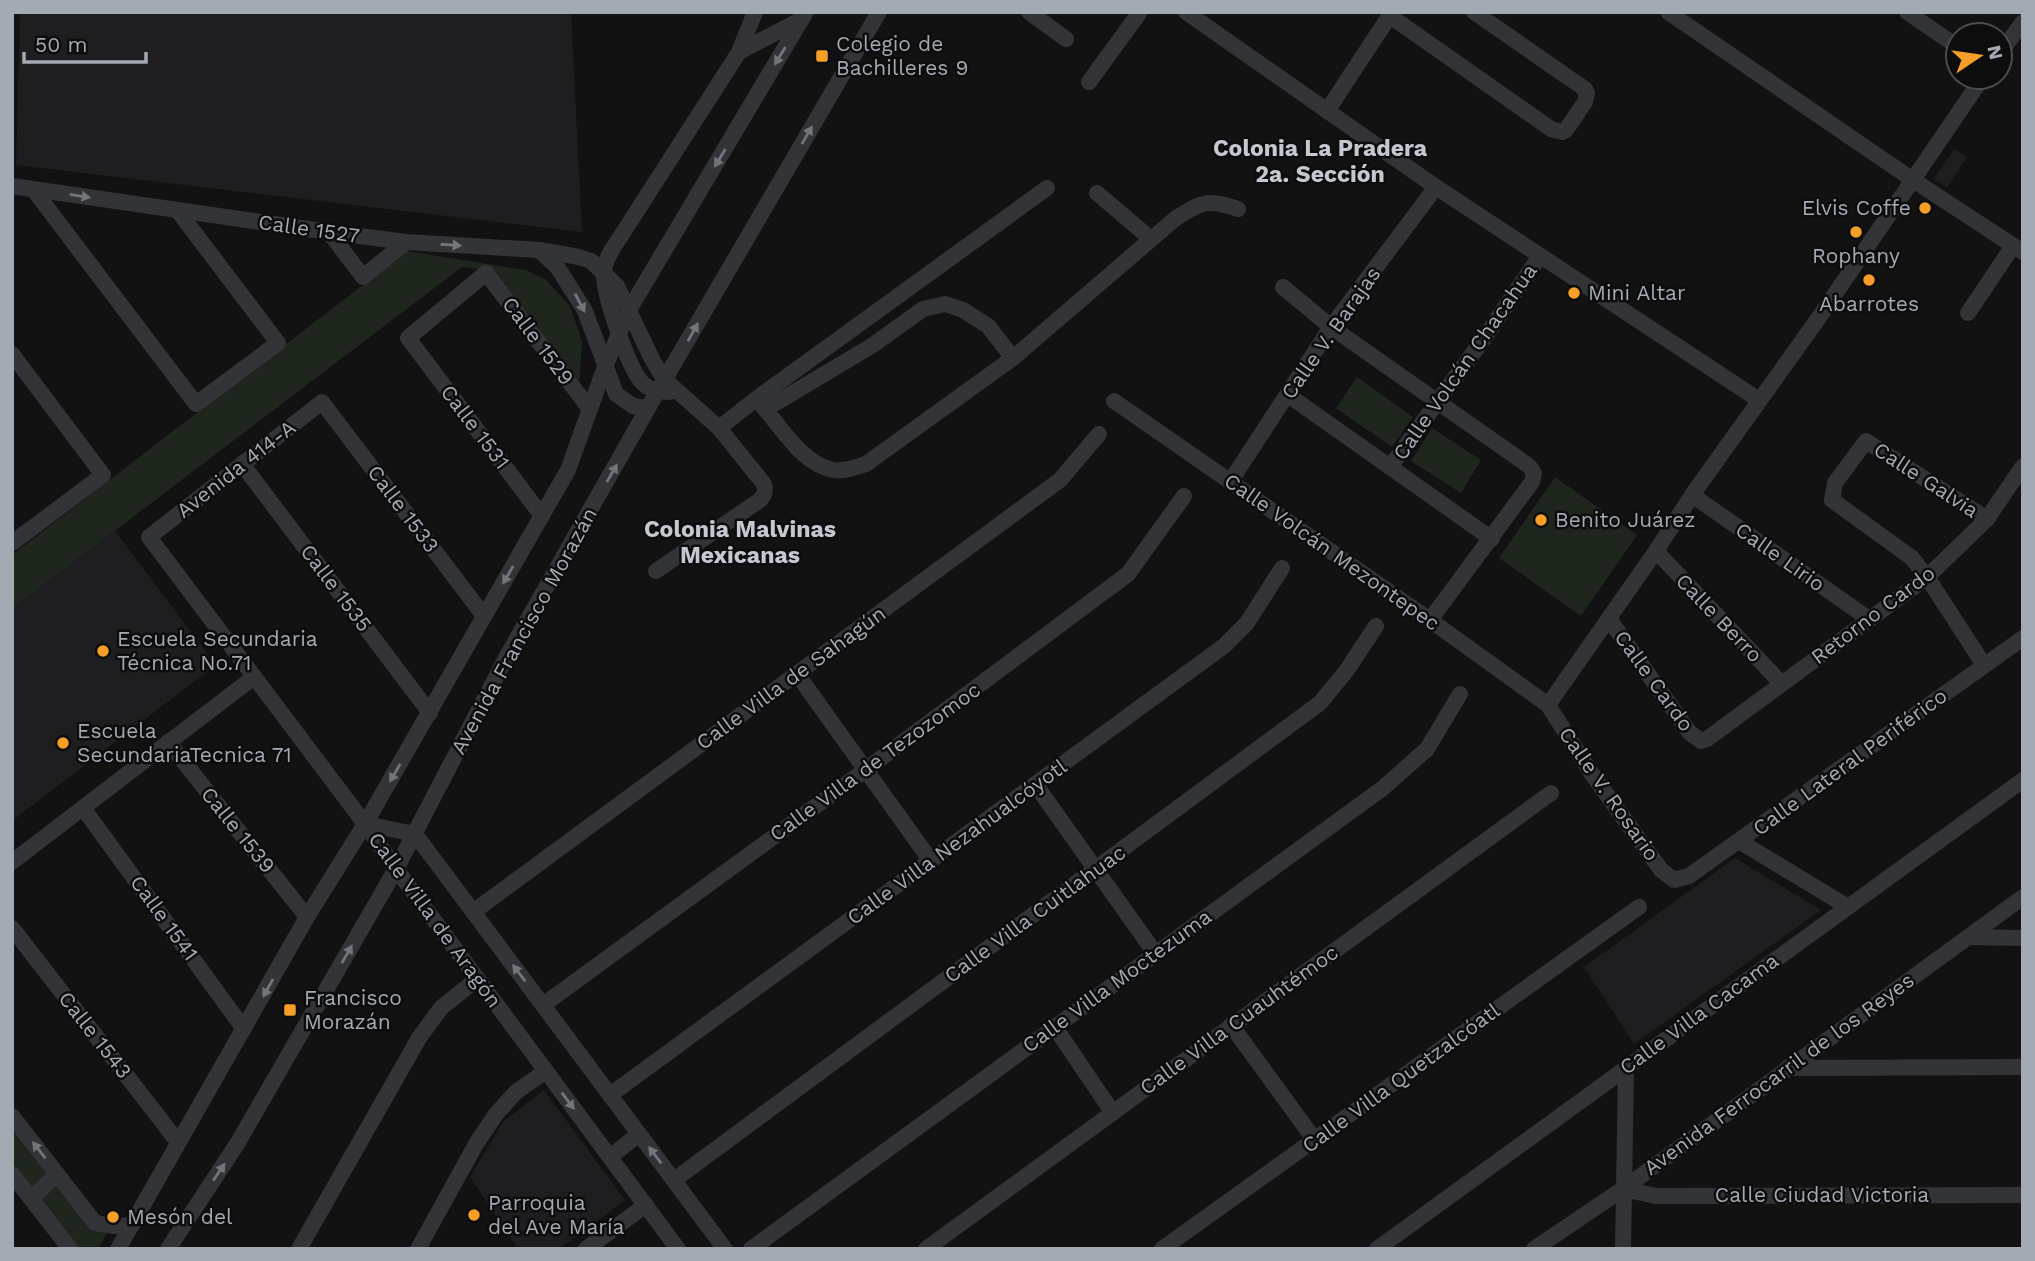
<svg xmlns="http://www.w3.org/2000/svg" width="2035" height="1261" font-family="'Work Sans',sans-serif">
<rect width="100%" height="100%" fill="#121213"/>
<g fill="#1e1e20">
<path d="M 20,12 L 571,12 L 582,232 L 16,165 Z"/>
<path d="M 1954,149 L 1967,157 L 1947,188 L 1934,179 Z"/>
<path d="M 115,531 L 216,665 L 12,821 L 12,609 Z"/>
<path d="M 1735,858 L 1821,910 L 1634,1044 L 1584,967 Z"/>
<path d="M 544,1090 L 625,1200 L 559,1249 L 518,1249 L 470,1177 L 503,1122 Z"/>
</g>
<g fill="#1e261e">
<path d="M 407,251 L 526,270 L 546,280 L 570,306 L 582,342 L 579,387 L 489,270 L 462,267 L 12,609 L 12,555 Z"/>
<path d="M 1357,377 L 1413,417 L 1392,447 L 1336,408 Z"/>
<path d="M 1432,428 L 1481,460 L 1461,493 L 1411,461 Z"/>
<path d="M 1555,477 L 1637,535 L 1581,616 L 1499,558 Z"/>
<path d="M 12,1125 L 107,1233 L 98,1249 L 77,1249 L 12,1164 Z"/>
</g>
<g fill="none" stroke-linecap="round" stroke-linejoin="round">
<g stroke="#333438" stroke-width="16">
<path d="M 1029,12 L 1066,39"/>
<path d="M 1186,12 L 1436,187 L 1759,400"/>
<path d="M 1668,12 L 1913,180 L 2023,252"/>
<path d="M 1907,12 L 1958,47"/>
<path d="M 1390,16 L 1551,129 L 1562,132 L 1566,130 L 1585,102 L 1587,93 L 1585,89 L 1474,12"/>
<path d="M 739,52 L 802,19"/>
<path d="M 2000,53 L 2023,22"/>
<path d="M 1089,82 L 1140,12"/>
<path d="M 1327,111 L 1392,12"/>
<path d="M 12,186 L 329,232 L 406,242 L 539,250 L 579,257 L 591,261 L 617,286 L 653,361 L 665,380 L 719,428 L 764,484 C 766,491 765,495 760,500 L 656,571"/>
<path d="M 33,189 L 196,404 L 278,343 L 178,211"/>
<path d="M 1097,193 L 1151,239"/>
<path d="M 329,232 L 363,277 L 406,242"/>
<path d="M 539,250 L 558,268 L 585,311 L 616,394 L 633,406 L 648,408"/>
<path d="M 1283,287 L 1331,327 L 1529,466 L 1534,473 L 1532,482 L 1430,620"/>
<path d="M 1968,313 L 2013,246"/>
<path d="M 12,354 L 103,475 L 12,543"/>
<path d="M 669,392 C 658,391 647,390 640,380 C 627,363 603,294 604,273 C 604,261 612,249 619,239 L 739,52 L 755,12"/>
<path d="M 1288,395 L 1492,539"/>
<path d="M 756,399 C 779,422 798,462 833,470 C 844,472 856,467 866,464 L 1013,358 L 1176,218 C 1203,201 1208,199 1238,209"/>
<path d="M 1114,401 L 1430,620 L 1548,705 L 1592,774 L 1661,870 L 1674,880 L 1689,876 L 2023,638"/>
<path d="M 766,409 L 873,345 L 923,309 L 945,304 L 963,310 L 988,326 L 1013,358"/>
<path d="M 719,428 L 756,399 L 1047,188"/>
<path d="M 242,464 L 430,713"/>
<path d="M 1390,467 L 1487,334 L 1540,256"/>
<path d="M 1230,482 L 1331,327 L 1436,187"/>
<path d="M 1692,495 L 1869,619"/>
<path d="M 542,516 L 408,338 L 486,273 L 589,408"/>
<path d="M 1656,551 L 1782,684"/>
<path d="M 484,616 L 322,402 L 149,537 L 365,824 L 396,869 L 678,1249"/>
<path d="M 1609,619 L 1690,733 L 1701,741 L 1707,739 L 1927,577 L 1987,519 L 2023,466"/>
<path d="M 1984,665 L 1927,577 L 1912,558 L 1832,500 L 1835,483 L 1866,441 L 1987,519"/>
<path d="M 797,674 L 931,861"/>
<path d="M 1548,705 L 1656,551 L 1692,495 L 1820,316 L 1983,77"/>
<path d="M 168,742 L 307,917"/>
<path d="M 1035,784 L 1155,953"/>
<path d="M 83,808 L 244,1029"/>
<path d="M 365,824 L 415,834 L 725,1249"/>
<path d="M 1739,841 L 1848,907"/>
<path d="M 12,862 L 254,677"/>
<path d="M 473,912 L 1060,480 L 1099,434"/>
<path d="M 12,928 L 178,1142"/>
<path d="M 1969,937 L 2023,938"/>
<path d="M 543,1005 L 864,771 L 1128,574 L 1184,496"/>
<path d="M 1231,1025 L 1314,1139"/>
<path d="M 1054,1026 L 1113,1113"/>
<path d="M 1787,1068 L 2023,1067"/>
<path d="M 610,1095 L 1224,646 L 1247,623 L 1282,568"/>
<path d="M 12,1116 L 95,1223 L 115,1226 L 132,1225"/>
<path d="M 610,1157 L 639,1134"/>
<path d="M 12,1174 L 70,1249"/>
<path d="M 674,1180 L 1320,703 L 1347,670 L 1376,626"/>
<path d="M 1623,1189 L 1656,1196 L 2023,1195"/>
<path d="M 31,1199 L 57,1174"/>
<path d="M 118,1249 L 307,917 L 365,824 L 568,470 L 605,367 L 629,310 L 806,12"/>
<path d="M 168,1249 L 237,1144 L 396,869 L 507,656 L 648,408 L 879,12"/>
<path d="M 299,1249 L 419,1038 L 441,1008 L 477,979"/>
<path d="M 418,1249 L 476,1144 L 496,1114 L 516,1092 L 546,1071"/>
<path d="M 586,1249 L 646,1205"/>
<path d="M 751,1249 L 1383,788 L 1427,749 L 1460,694"/>
<path d="M 926,1249 L 1551,793"/>
<path d="M 1162,1249 L 1639,907"/>
<path d="M 1377,1249 L 2023,780"/>
<path d="M 1534,1249 L 1623,1189 L 2023,897"/>
<path d="M 1623,1249 L 1626,1068"/>
</g>
</g>
<defs><path id="oneway-solid" d="M-6-.8H1V-3.2L6.5 0L1 3.2V.8H-6Z" transform="scale(1.75)"/></defs>
<g fill="#71757c">
<use href="#oneway-solid" transform="translate(780 56) rotate(121)"/>
<use href="#oneway-solid" transform="translate(807 135) rotate(-60)"/>
<use href="#oneway-solid" transform="translate(720 158) rotate(121)"/>
<use href="#oneway-solid" transform="translate(80 196) rotate(9)"/>
<use href="#oneway-solid" transform="translate(451 245) rotate(4)"/>
<use href="#oneway-solid" transform="translate(580 303) rotate(62)"/>
<use href="#oneway-solid" transform="translate(693 332) rotate(-61)"/>
<use href="#oneway-solid" transform="translate(612 473) rotate(-60)"/>
<use href="#oneway-solid" transform="translate(508 575) rotate(120)"/>
<use href="#oneway-solid" transform="translate(395 773) rotate(120)"/>
<use href="#oneway-solid" transform="translate(347 954) rotate(-60)"/>
<use href="#oneway-solid" transform="translate(519 973) rotate(-127)"/>
<use href="#oneway-solid" transform="translate(268 988) rotate(119)"/>
<use href="#oneway-solid" transform="translate(568 1101) rotate(53)"/>
<use href="#oneway-solid" transform="translate(39 1150) rotate(-128)"/>
<use href="#oneway-solid" transform="translate(655 1155) rotate(-127)"/>
<use href="#oneway-solid" transform="translate(219 1172) rotate(-56)"/>
</g>
<g fill="#f69e27" stroke="#0d0d0e" stroke-width="2.5">
<rect x="815" y="49" width="14" height="14" rx="3.5"/>
<circle cx="1925" cy="208" r="7"/>
<circle cx="1856" cy="232" r="7"/>
<circle cx="1869" cy="280" r="7"/>
<circle cx="1574" cy="293" r="7"/>
<circle cx="1541" cy="520" r="7"/>
<circle cx="103" cy="651" r="7"/>
<circle cx="63" cy="743" r="7"/>
<rect x="283" y="1003" width="14" height="14" rx="3.5"/>
<circle cx="474" cy="1215" r="7"/>
<circle cx="113" cy="1217" r="7"/>
</g>
<g text-anchor="middle" stroke-width="5" stroke-linejoin="round" paint-order="stroke">
<g font-size="21" fill="#a3aab4" stroke="#0d0d0e" text-anchor="start">
<text x="836" y="51">Colegio de<tspan x="836" dy="24">Bachilleres 9</tspan></text>
<text x="1911" y="215" text-anchor="end">Elvis Coffe</text>
<text x="1856" y="263" text-anchor="middle">Rophany</text>
<text x="1588" y="300">Mini Altar</text>
<text x="1869" y="311" text-anchor="middle">Abarrotes</text>
<text x="1555" y="527">Benito Juárez</text>
<text x="117" y="646">Escuela Secundaria<tspan x="117" dy="24">Técnica No.71</tspan></text>
<text x="77" y="738">Escuela<tspan x="77" dy="24">SecundariaTecnica 71</tspan></text>
<text x="304" y="1005">Francisco<tspan x="304" dy="24">Morazán</tspan></text>
<text x="488" y="1210">Parroquia<tspan x="488" dy="24">del Ave María</tspan></text>
<text x="127" y="1224">Mesón del</text>
</g>
<g font-size="21" fill="#a3aab4" stroke="#0d0d0e">
<text transform="translate(309 229) rotate(8)" y="7">Calle 1527</text>
<text transform="translate(1331 333) rotate(-55)" y="7">Calle V. Barajas</text>
<text transform="translate(538 341) rotate(53)" y="7">Calle 1529</text>
<text transform="translate(1465 362) rotate(-55)" y="7">Calle Volcán Chacahua</text>
<text transform="translate(475 427) rotate(53)" y="7">Calle 1531</text>
<text transform="translate(236 469) rotate(-38)" y="7">Avenida 414-A</text>
<text transform="translate(1926 480) rotate(33)" y="7">Calle Galvia</text>
<text transform="translate(403 509) rotate(53)" y="7">Calle 1533</text>
<text transform="translate(1332 552) rotate(35)" y="7">Calle Volcán Mezontepec</text>
<text transform="translate(1780 557) rotate(35)" y="7">Calle Lirio</text>
<text transform="translate(336 588) rotate(53)" y="7">Calle 1535</text>
<text transform="translate(1873 615) rotate(-37)" y="7">Retorno Cardo</text>
<text transform="translate(1719 618) rotate(46)" y="7">Calle Berro</text>
<text transform="translate(524 631) rotate(-61)" y="7">Avenida Francisco Morazán</text>
<text transform="translate(791 678) rotate(-36)" y="7">Calle Villa de Sahagún</text>
<text transform="translate(1654 681) rotate(54)" y="7">Calle Cardo</text>
<text transform="translate(875 762) rotate(-36)" y="7">Calle Villa de Tezozomoc</text>
<text transform="translate(1850 762) rotate(-36)" y="7">Calle Lateral Periférico</text>
<text transform="translate(1609 794) rotate(55)" y="7">Calle V. Rosario</text>
<text transform="translate(238 830) rotate(51)" y="7">Calle 1539</text>
<text transform="translate(957 842) rotate(-36)" y="7">Calle Villa Nezahualcóyotl</text>
<text transform="translate(1035 914) rotate(-36)" y="7">Calle Villa Cuitlahuac</text>
<text transform="translate(164 918) rotate(54)" y="7">Calle 1541</text>
<text transform="translate(435 920) rotate(54)" y="7">Calle Villa de Aragón</text>
<text transform="translate(1117 981) rotate(-36)" y="7">Calle Villa Moctezuma</text>
<text transform="translate(1699 1014) rotate(-36)" y="7">Calle Villa Cacama</text>
<text transform="translate(1239 1020) rotate(-36)" y="7">Calle Villa Cuauhtémoc</text>
<text transform="translate(95 1035) rotate(52)" y="7">Calle 1543</text>
<text transform="translate(1779 1074) rotate(-36)" y="7">Avenida Ferrocarril de los Reyes</text>
<text transform="translate(1401 1078) rotate(-36)" y="7">Calle Villa Quetzalcóatl</text>
<text x="1822" y="1202">Calle Ciudad Victoria</text>
</g>
<g font-size="23" font-weight="bold" fill="#c4c8d0" stroke="#0d0d0e">
<text x="1320" y="156">Colonia La Pradera<tspan x="1320" dy="26">2a. Sección</tspan></text>
<text x="740" y="537">Colonia Malvinas<tspan x="740" dy="26">Mexicanas</tspan></text>
</g>
</g>
<rect width="2035" height="1261" fill="none" stroke="#a3aab4" stroke-width="28"/>
<g transform="translate(1979 56) rotate(77)"><circle r="33" fill="#0d0d0e" stroke="#494c50" stroke-width="2"/>
<path d="M0-5L12 26L0 18L-12 26Z" fill="#f69e27"/>
<text y="-10" font-size="19" font-weight="bold" text-anchor="middle" fill="#a3aab4">N</text>
</g>
<path d="M24 52v10h122v-10" fill="none" stroke="#a3aab4" stroke-width="3.5"/>
<text x="35" y="52" font-size="21" fill="#a3aab4" stroke="#0d0d0e" stroke-width="5" paint-order="stroke">50 m</text>
</svg>
